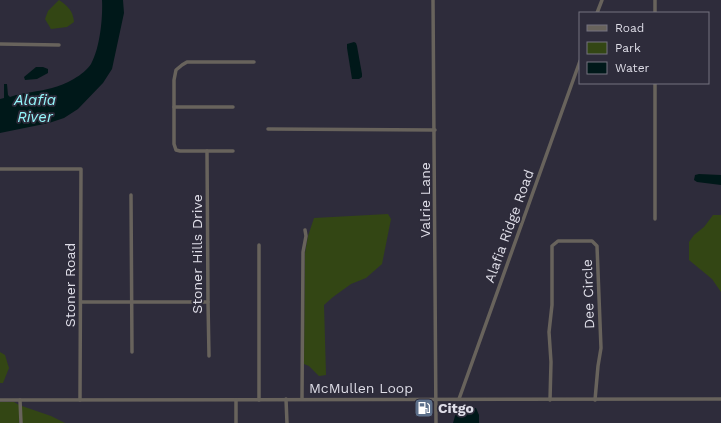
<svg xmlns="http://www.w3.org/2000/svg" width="721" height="423" font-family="'Work Sans',sans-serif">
<rect width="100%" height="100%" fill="#2e2c3b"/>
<g fill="#334614">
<path d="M 59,0 C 68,6 73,11 74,22 L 67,27 L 51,29 L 45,19 L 48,11 Z"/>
<path d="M 388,214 L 391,219 L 382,264 L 366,278 L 351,284 L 333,297 L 324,305 L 326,375 L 319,376 L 309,366 L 304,364 L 305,253 L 308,236 L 314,218 Z"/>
<path d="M 713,215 L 721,215 L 721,292 L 712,279 L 689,260 L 689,242 L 694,235 L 704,227 Z"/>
<path d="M 0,352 L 5,355 L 9,368 L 3,383 L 0,383 Z"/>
<path d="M 0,402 L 14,402 L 19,405 L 19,423 L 0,423 Z"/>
<path d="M 22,406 L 51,416 L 65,423 L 22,423 Z"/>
</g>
<g fill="#001819">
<path d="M 102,0 L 123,0 L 124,13 L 112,69 L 103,83 L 78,109 L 64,118 L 49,123 L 0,133 L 0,99 L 4,98 L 4,84 L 7,84 L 8,95 L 10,97 C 24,92 38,92 52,88 C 65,85 84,75 91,64 C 100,48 103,17 102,0 Z"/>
<path d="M 354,42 L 356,43 L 357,46 L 362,74 L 362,77 L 359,79 L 352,79 L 347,48 L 347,44 Z"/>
<path d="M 36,67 L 43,67 L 48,69 L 48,73 L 37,79 L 25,80 L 24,77 Z"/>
<path d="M 699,174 L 721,175 L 721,185 L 697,182 L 694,180 L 695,175 Z"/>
<path d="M 466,407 L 476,408 L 479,415 L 479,423 L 453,423 L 455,416 L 458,410 Z"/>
</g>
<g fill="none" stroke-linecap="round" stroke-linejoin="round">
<g stroke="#68635c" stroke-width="3.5">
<path d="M 433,0 L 436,423"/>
<path d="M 597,13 L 602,0"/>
<path d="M 655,13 L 655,0"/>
<path d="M 0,44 L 59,45"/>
<path d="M 174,107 L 233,107"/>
<path d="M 268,129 L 435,130"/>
<path d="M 207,151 L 208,302 L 209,356"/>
<path d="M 233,151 L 180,151 L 176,150 L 174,144 L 174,80 L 176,70 L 182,65 L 187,62 L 254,62"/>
<path d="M 0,169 L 81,169 L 80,400"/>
<path d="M 131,195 L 132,352"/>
<path d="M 655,219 L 655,83"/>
<path d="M 259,245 L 259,400"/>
<path d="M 81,302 L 208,302"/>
<path d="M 286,399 L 287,423"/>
<path d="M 302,399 L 303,252 L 306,236 L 305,230"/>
<path d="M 459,399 L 580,61"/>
<path d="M 0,400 L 721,399"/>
<path d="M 20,400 L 21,423"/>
<path d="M 236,400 L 236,423"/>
<path d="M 550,400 L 551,362 L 549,332 L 552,305 L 552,246 L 558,241 L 592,241 L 597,246 L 601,348 L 598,366 L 595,400"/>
</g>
</g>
<defs>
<g id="fuel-square" transform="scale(1)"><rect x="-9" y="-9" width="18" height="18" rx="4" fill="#5c6f8a" stroke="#2e2c3b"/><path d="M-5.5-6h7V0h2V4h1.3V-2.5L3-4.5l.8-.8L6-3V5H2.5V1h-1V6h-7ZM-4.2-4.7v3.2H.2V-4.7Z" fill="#fff"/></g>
</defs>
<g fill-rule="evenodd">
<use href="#fuel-square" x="424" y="408"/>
</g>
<g text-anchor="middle" stroke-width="3.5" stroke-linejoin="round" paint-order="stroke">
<g font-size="14" fill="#dedde7" stroke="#2e2c3b">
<text transform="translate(425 200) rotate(-90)" y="5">Valrie Lane</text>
<text transform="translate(509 226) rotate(-70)" y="5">Alafia Ridge Road</text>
<text transform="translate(197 254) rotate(-90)" y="5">Stoner Hills Drive</text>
<text transform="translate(70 285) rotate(-90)" y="5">Stoner Road</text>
<text transform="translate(588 294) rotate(-92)" y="5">Dee Circle</text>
<text x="361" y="393">McMullen Loop</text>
</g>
<g font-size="14" font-weight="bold" fill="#dedde7" stroke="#2e2c3b" text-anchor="start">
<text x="438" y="413">Citgo</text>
</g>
<g font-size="15" font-style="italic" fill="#94f7fc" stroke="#2e2c3b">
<text x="35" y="105">Alafia<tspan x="35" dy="17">River</tspan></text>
</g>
</g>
<rect x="579" y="12" width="130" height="72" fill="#2e2c3b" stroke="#747380"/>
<rect x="587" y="25" width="20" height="6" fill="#68635c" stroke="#747380"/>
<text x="615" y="32" font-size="12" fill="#dedde7">Road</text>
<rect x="587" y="42" width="20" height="12" fill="#334614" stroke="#747380"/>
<text x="615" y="52" font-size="12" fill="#dedde7">Park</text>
<rect x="587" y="62" width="20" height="12" fill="#001819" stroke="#747380"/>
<text x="615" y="72" font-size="12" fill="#dedde7">Water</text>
</svg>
